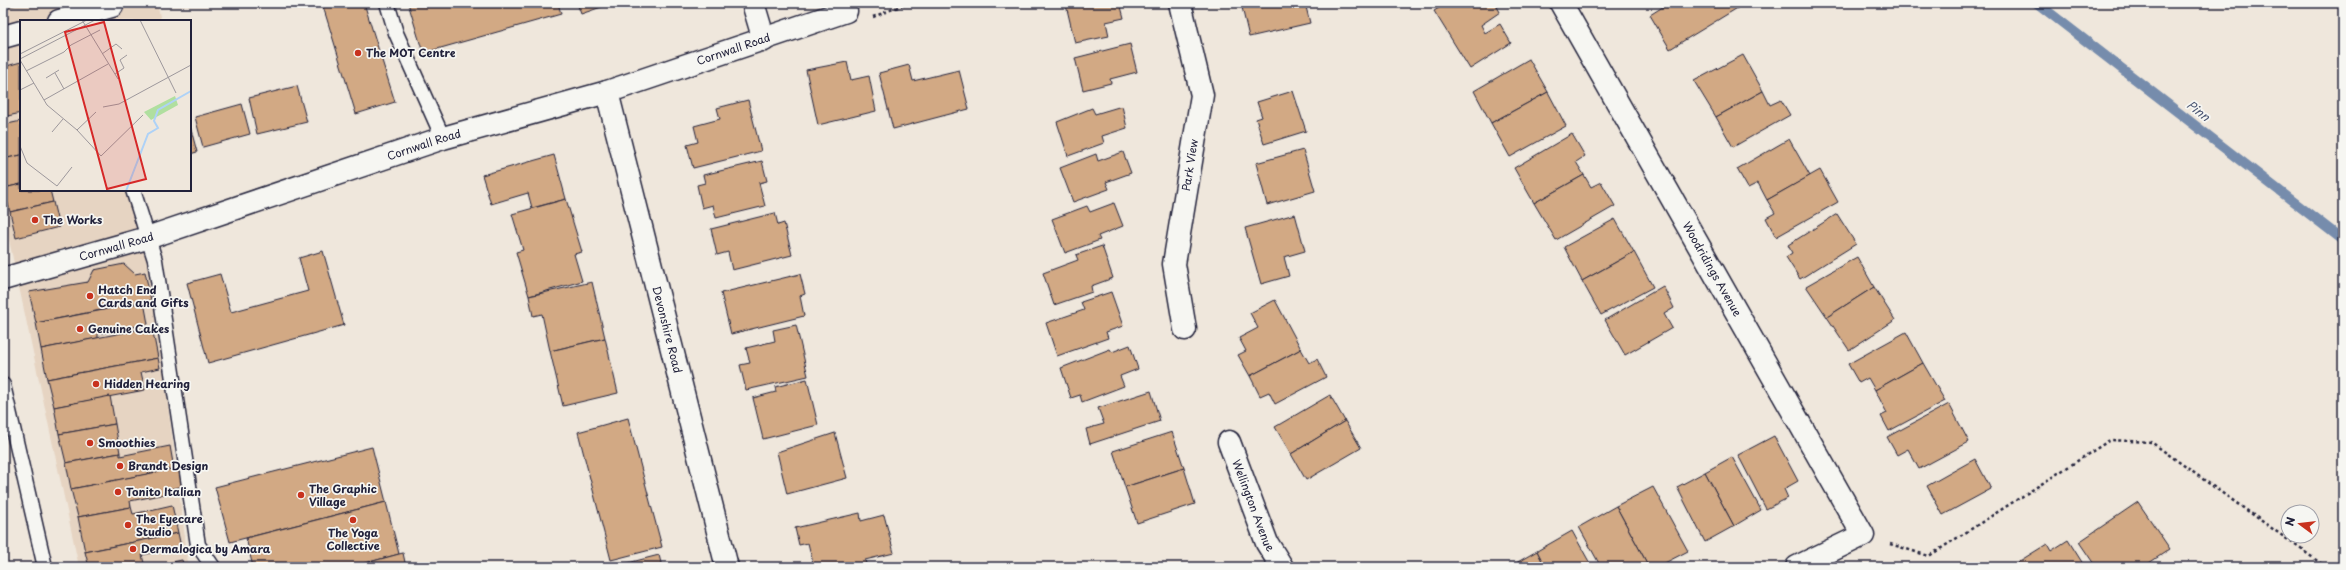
<svg xmlns="http://www.w3.org/2000/svg" width="2346" height="570" font-family="'Playpen Sans',sans-serif">
<rect width="100%" height="100%" fill="#efe7dc"/>
<filter id="ink" filterUnits="userSpaceOnUse"><feTurbulence type="fractalNoise" baseFrequency=".025" numOctaves="2"/><feDisplacementMap in="SourceGraphic" scale="8" xChannelSelector="R" yChannelSelector="G"/><feConvolveMatrix kernelMatrix="1 2 1 2 8 2 1 2 1" color-interpolation-filters="sRGB"/></filter>
<g filter="url(#ink)">
<path fill="#e6d4c2" d="M 3,3 L 157,3 L 161,21 L 21,21 L 21,190 L 141,190 L 188,562 L 192,567 L 79,567 L 3,212 Z"/>
<g fill="none" stroke-linecap="round" stroke-linejoin="round">
<path stroke="#768cac" stroke-width="10" d="M 2037,3 L 2343,240"/>
</g>
<g fill="#d2a984" stroke="#22223b">
<path d="M 3,3 L 21,3 L 3,8 Z"/>
<path d="M 322,3 L 364,3 L 395,102 L 356,114 Z"/>
<path d="M 408,3 L 558,3 L 561,14 L 423,53 Z"/>
<path d="M 577,3 L 613,3 L 581,14 Z"/>
<path d="M 1073,3 L 1120,3 L 1124,18 L 1106,22 L 1109,36 L 1075,43 L 1066,5 Z"/>
<path d="M 1241,3 L 1305,3 L 1310,23 L 1249,37 Z"/>
<path d="M 1447,3 L 1495,3 L 1500,12 L 1481,25 L 1485,33 L 1500,24 L 1511,43 L 1470,69 L 1434,11 Z"/>
<path d="M 1669,3 L 1743,3 L 1744,4 L 1670,49 L 1650,15 Z"/>
<path d="M 1130,44 L 1137,72 L 1110,79 L 1111,83 L 1083,90 L 1075,58 Z"/>
<path d="M 1743,55 L 1763,91 L 1716,117 L 1694,81 Z"/>
<path d="M 1529,59 L 1548,92 L 1491,123 L 1474,91 Z"/>
<path d="M 21,62 L 21,113 L 3,117 L 3,67 Z"/>
<path d="M 847,62 L 851,80 L 869,76 L 876,111 L 818,125 L 806,70 Z"/>
<path d="M 909,65 L 913,81 L 959,70 L 969,109 L 893,129 L 879,73 Z"/>
<path d="M 297,86 L 307,122 L 257,134 L 249,98 Z"/>
<path d="M 1293,91 L 1306,131 L 1264,144 L 1256,119 L 1262,117 L 1257,102 Z"/>
<path d="M 1763,91 L 1770,105 L 1781,100 L 1790,115 L 1733,147 L 1716,117 Z"/>
<path d="M 1548,92 L 1566,126 L 1510,157 L 1491,123 Z"/>
<path d="M 748,100 L 761,151 L 693,168 L 687,145 L 698,142 L 694,126 L 720,119 L 717,108 Z"/>
<path d="M 242,104 L 250,134 L 203,147 L 195,117 Z"/>
<path d="M 1122,106 L 1127,128 L 1102,136 L 1104,143 L 1068,156 L 1057,122 L 1092,108 L 1095,114 Z"/>
<path d="M 21,121 L 21,155 L 3,159 L 3,125 Z"/>
<path d="M 190,126 L 197,152 L 190,154 Z"/>
<path d="M 1572,134 L 1585,156 L 1576,162 L 1584,175 L 1534,203 L 1514,168 Z"/>
<path d="M 1789,139 L 1810,176 L 1767,200 L 1758,183 L 1748,188 L 1737,169 Z"/>
<path d="M 1303,150 L 1315,191 L 1267,205 L 1256,163 Z"/>
<path d="M 1123,152 L 1131,173 L 1106,182 L 1109,189 L 1073,202 L 1060,168 L 1096,154 L 1098,161 Z"/>
<path d="M 21,155 L 21,184 L 4,188 L 3,159 Z"/>
<path d="M 554,155 L 566,199 L 532,208 L 528,193 L 491,204 L 482,175 Z"/>
<path d="M 762,161 L 767,181 L 759,183 L 765,206 L 716,218 L 713,205 L 702,208 L 697,185 L 705,183 L 703,175 Z"/>
<path d="M 1820,170 L 1838,202 L 1776,237 L 1766,218 L 1775,213 L 1767,200 Z"/>
<path d="M 1584,175 L 1591,187 L 1601,182 L 1615,206 L 1556,240 L 1534,203 Z"/>
<path d="M 21,184 L 21,190 L 50,190 L 53,202 L 10,212 L 4,188 Z"/>
<path d="M 566,199 L 582,252 L 574,254 L 582,281 L 529,296 L 516,252 L 523,250 L 512,214 Z"/>
<path d="M 53,202 L 59,227 L 16,238 L 10,212 Z"/>
<path d="M 1114,203 L 1123,226 L 1098,236 L 1100,240 L 1065,253 L 1052,219 L 1087,206 L 1090,212 Z"/>
<path d="M 775,213 L 778,225 L 784,223 L 792,255 L 732,270 L 728,252 L 717,255 L 711,229 Z"/>
<path d="M 1295,214 L 1305,251 L 1284,257 L 1289,276 L 1261,284 L 1245,228 Z"/>
<path d="M 1837,214 L 1856,244 L 1800,279 L 1786,257 L 1792,253 L 1788,245 Z"/>
<path d="M 1615,219 L 1634,252 L 1582,281 L 1564,247 Z"/>
<path d="M 1102,246 L 1113,278 L 1091,286 L 1092,292 L 1054,305 L 1043,273 L 1078,260 L 1076,255 Z"/>
<path d="M 323,251 L 344,325 L 208,363 L 187,283 L 220,274 L 231,312 L 308,291 L 299,258 Z"/>
<path d="M 1634,252 L 1653,287 L 1601,315 L 1582,281 Z"/>
<path d="M 1857,257 L 1874,287 L 1827,317 L 1806,286 Z"/>
<path d="M 124,264 L 135,274 L 145,272 L 151,300 L 36,323 L 29,292 L 88,282 L 94,270 Z"/>
<path d="M 800,274 L 805,294 L 800,296 L 804,316 L 731,334 L 721,293 Z"/>
<path d="M 592,282 L 605,338 L 550,351 L 542,314 L 533,316 L 529,296 Z"/>
<path d="M 1663,286 L 1674,308 L 1664,314 L 1672,328 L 1625,355 L 1605,320 Z"/>
<path d="M 1874,287 L 1895,320 L 1849,350 L 1827,317 Z"/>
<path d="M 1111,292 L 1123,326 L 1106,332 L 1108,338 L 1057,356 L 1046,323 L 1084,310 L 1081,302 Z"/>
<path d="M 1275,300 L 1301,349 L 1250,376 L 1238,355 L 1246,351 L 1239,338 L 1258,328 L 1250,313 Z"/>
<path d="M 144,302 L 148,324 L 98,334 L 98,338 L 41,349 L 36,323 Z"/>
<path d="M 796,325 L 808,376 L 746,390 L 740,365 L 750,363 L 746,348 L 775,341 L 773,330 Z"/>
<path d="M 152,327 L 158,358 L 47,379 L 41,349 Z"/>
<path d="M 1906,332 L 1923,363 L 1875,390 L 1868,378 L 1859,383 L 1848,364 Z"/>
<path d="M 605,338 L 618,393 L 563,406 L 550,351 Z"/>
<path d="M 1130,345 L 1138,369 L 1120,376 L 1124,386 L 1082,402 L 1080,395 L 1071,398 L 1061,368 L 1110,349 L 1112,352 Z"/>
<path d="M 1301,349 L 1309,363 L 1317,359 L 1326,377 L 1275,404 L 1269,392 L 1260,396 L 1250,376 Z"/>
<path d="M 158,358 L 160,368 L 141,372 L 145,390 L 54,407 L 47,379 Z"/>
<path d="M 1923,363 L 1945,401 L 1889,431 L 1881,416 L 1887,413 L 1875,390 Z"/>
<path d="M 807,379 L 818,425 L 763,439 L 753,398 L 776,392 L 775,387 Z"/>
<path d="M 1151,391 L 1160,421 L 1090,444 L 1086,429 L 1104,424 L 1098,408 Z"/>
<path d="M 1330,395 L 1345,421 L 1291,454 L 1275,427 Z"/>
<path d="M 110,396 L 115,424 L 59,434 L 54,407 Z"/>
<path d="M 1949,404 L 1969,442 L 1919,469 L 1908,449 L 1897,455 L 1887,437 Z"/>
<path d="M 628,418 L 662,547 L 611,560 L 578,432 Z"/>
<path d="M 1345,421 L 1361,448 L 1306,480 L 1291,454 Z"/>
<path d="M 115,424 L 120,453 L 66,463 L 59,434 Z"/>
<path d="M 1172,432 L 1184,468 L 1125,487 L 1113,451 Z"/>
<path d="M 835,433 L 847,478 L 787,494 L 777,452 Z"/>
<path d="M 1774,436 L 1798,481 L 1784,489 L 1788,498 L 1766,509 L 1738,455 Z"/>
<path d="M 170,446 L 174,469 L 71,489 L 66,463 L 120,453 L 120,456 Z"/>
<path d="M 372,447 L 386,502 L 230,542 L 215,487 Z"/>
<path d="M 1732,457 L 1761,510 L 1734,526 L 1705,472 Z"/>
<path d="M 1975,459 L 1991,489 L 1943,515 L 1927,486 Z"/>
<path d="M 182,467 L 185,486 L 164,490 L 165,494 L 130,501 L 131,507 L 78,517 L 71,489 Z"/>
<path d="M 1184,468 L 1195,504 L 1137,523 L 1125,487 Z"/>
<path d="M 1705,472 L 1734,526 L 1705,542 L 1677,487 Z"/>
<path d="M 1653,487 L 1688,551 L 1657,567 L 1649,567 L 1616,506 Z"/>
<path d="M 386,502 L 399,554 L 351,567 L 253,567 L 246,538 Z"/>
<path d="M 2138,502 L 2170,549 L 2143,567 L 2120,567 L 2119,565 L 2115,567 L 2096,567 L 2079,542 Z"/>
<path d="M 172,505 L 178,533 L 85,552 L 78,517 L 131,507 L 133,514 Z"/>
<path d="M 1616,506 L 1649,567 L 1601,567 L 1579,527 Z"/>
<path d="M 860,513 L 861,521 L 884,515 L 894,553 L 865,560 L 867,567 L 814,567 L 808,543 L 799,545 L 795,528 Z"/>
<path d="M 1572,531 L 1592,567 L 1545,567 L 1537,551 Z"/>
<path d="M 178,533 L 181,547 L 142,555 L 145,567 L 89,567 L 85,552 Z"/>
<path d="M 2068,540 L 2085,567 L 2021,567 L 2018,562 L 2047,544 L 2051,551 Z"/>
<path d="M 1537,551 L 1545,567 L 1509,567 Z"/>
<path d="M 403,553 L 406,567 L 351,567 L 399,554 Z"/>
<path d="M 659,555 L 662,567 L 612,567 Z"/>
<path d="M 182,560 L 184,567 L 149,567 Z"/>
</g>
<g fill="none" stroke-linecap="round" stroke-linejoin="round">
<g stroke="#22223b" stroke-width="17">
<g id="service">
<path d="M 387,3 L 396,33 L 443,138"/>
<path d="M 133,190 L 155,260 L 198,545 L 213,567"/>
<path d="M 3,385 L 45,567"/>
</g>
</g>
<g stroke="#22223b" stroke-width="25">
<g id="minor">
<path d="M 753,3 L 764,40"/>
<path d="M 1180,3 L 1202,95 L 1174,264 L 1185,329"/>
<path id="s1" d="M 1561,3 L 1863,535 L 1797,567"/>
<path d="M 59,21 L 112,6"/>
<path d="M 3,37 L 21,32"/>
<path id="s2" d="M 607,92 L 727,567"/>
<path id="s3" d="M 3,279 L 147,238 L 443,138 L 607,92 L 846,11"/>
<path id="s4" d="M 1229,442 L 1267,543 L 1282,567"/>
</g>
</g>
<g stroke="#22223b" stroke-width="2.5" stroke-dasharray="3 3" stroke-linecap="butt">
<path d="M 873,17 L 908,3"/>
<path d="M 1890,544 L 1929,556 L 2110,440 L 2151,442 L 2326,567"/>
</g>
<use href="#service" stroke="#f6f6f2" stroke-width="14"/>
<use href="#minor" stroke="#f6f6f2" stroke-width="22"/>
</g>
</g>
<g fill="#c8321e" stroke="#f6f6f2" stroke-width="1.5">
<circle cx="358" cy="53" r="4"/>
<circle cx="35" cy="220" r="4"/>
<circle cx="90" cy="296" r="4"/>
<circle cx="80" cy="329" r="4"/>
<circle cx="96" cy="384" r="4"/>
<circle cx="90" cy="443" r="4"/>
<circle cx="120" cy="466" r="4"/>
<circle cx="118" cy="492" r="4"/>
<circle cx="301" cy="495" r="4"/>
<circle cx="353" cy="520" r="4"/>
<circle cx="128" cy="525" r="4"/>
<circle cx="133" cy="549" r="4"/>
</g>
<g text-anchor="middle" stroke-width="3.5" stroke-linejoin="round" paint-order="stroke">
<g font-size="11" fill="#22223b" stroke="#f6f6f2">
<text dy="4" stroke="none"><textPath href="#s3" startOffset="766">Cornwall Road</textPath></text>
<text dy="4" stroke="none"><textPath href="#s3" startOffset="442">Cornwall Road</textPath></text>
<text transform="translate(1190 165) rotate(-81)" y="4">Park View</text>
<text dy="4" stroke="none"><textPath href="#s3" startOffset="118">Cornwall Road</textPath></text>
<text dy="4" stroke="none"><textPath href="#s1" startOffset="306">Woodridings Avenue</textPath></text>
<text dy="4" stroke="none"><textPath href="#s2" startOffset="245">Devonshire Road</textPath></text>
<text dy="4" stroke="none"><textPath href="#s4" startOffset="68">Wellington Avenue</textPath></text>
</g>
<g font-size="11" font-weight="bold" fill="#22223b" stroke="#f6f6f2" text-anchor="start">
<text x="366" y="57">The MOT Centre</text>
<text x="43" y="224">The Works</text>
<text x="98" y="294">Hatch End<tspan x="98" dy="13">Cards and Gifts</tspan></text>
<text x="88" y="333">Genuine Cakes</text>
<text x="104" y="388">Hidden Hearing</text>
<text x="98" y="447">Smoothies</text>
<text x="128" y="470">Brandt Design</text>
<text x="309" y="493">The Graphic<tspan x="309" dy="13">Village</tspan></text>
<text x="126" y="496">Tonito Italian</text>
<text x="136" y="523">The Eyecare<tspan x="136" dy="13">Studio</tspan></text>
<text x="353" y="537" text-anchor="middle">The Yoga<tspan x="353" dy="13">Collective</tspan></text>
<text x="141" y="553">Dermalogica by Amara</text>
</g>
<g font-size="12" font-style="italic" fill="#4c5773" stroke="#f6f6f2">
<text transform="translate(2198 111) rotate(38)" y="4">Pinn</text>
</g>
</g>
<g transform="translate(20 20)">
<rect width="171" height="171" fill="#efe7dc"/>
<path d="M 155,76 L 158,85 L 131,100 L 124,92 Z" fill="#b0df9f"/>
<path fill="none" stroke="#aed2f7" stroke-width="2" d="M 106,171 L 128,114 L 138,108 L 134,101 L 138,90 L 171,71"/>
<path fill="none" stroke="#9d989c" stroke-width="1" d="M 62,0 L 98,59M 120,0 L 156,73M 0,34 L 67,0M 82,34 L 96,24 L 102,29M 0,39 L 75,0M 0,40 L 27,85 L 57,110 L 81,136 L 123,95M 6,51 L 44,32 L 51,25 L 80,10M 35,53 L 44,69M 95,54 L 104,48 L 100,40 L 107,35M 26,58 L 39,50M 0,70 L 14,63M 24,80 L 88,44M 83,87 L 99,84 L 171,45M 57,110 L 76,92M 32,112 L 43,99M 0,126 L 7,143 L 37,166 L 52,147"/>
<path fill="#d62828" fill-opacity="0.15" stroke="#d62828" stroke-width="2" d="M 84,2 L 126,159 L 87,169 L 45,12 Z"/>
<rect width="171" height="171" fill="none" stroke="#22223b" stroke-width="2"/>
</g>
<rect width="2346" height="570" fill="none" stroke="#f6f6f2" stroke-width="16"/>
<rect x="8" y="8" width="2330" height="554" fill="none" stroke="#22223b" stroke-width="1.5" filter="url(#ink)"/>
<g transform="translate(2300 524) rotate(285)"><circle r="19" fill="#f6f6f2" stroke="#a1a1a9"/>
<path d="M0-3L7 15L0 10L-7 15Z" fill="#c8321e"/>
<text y="-6" font-size="11" font-weight="bold" text-anchor="middle" fill="#22223b">N</text>
</g>
</svg>
